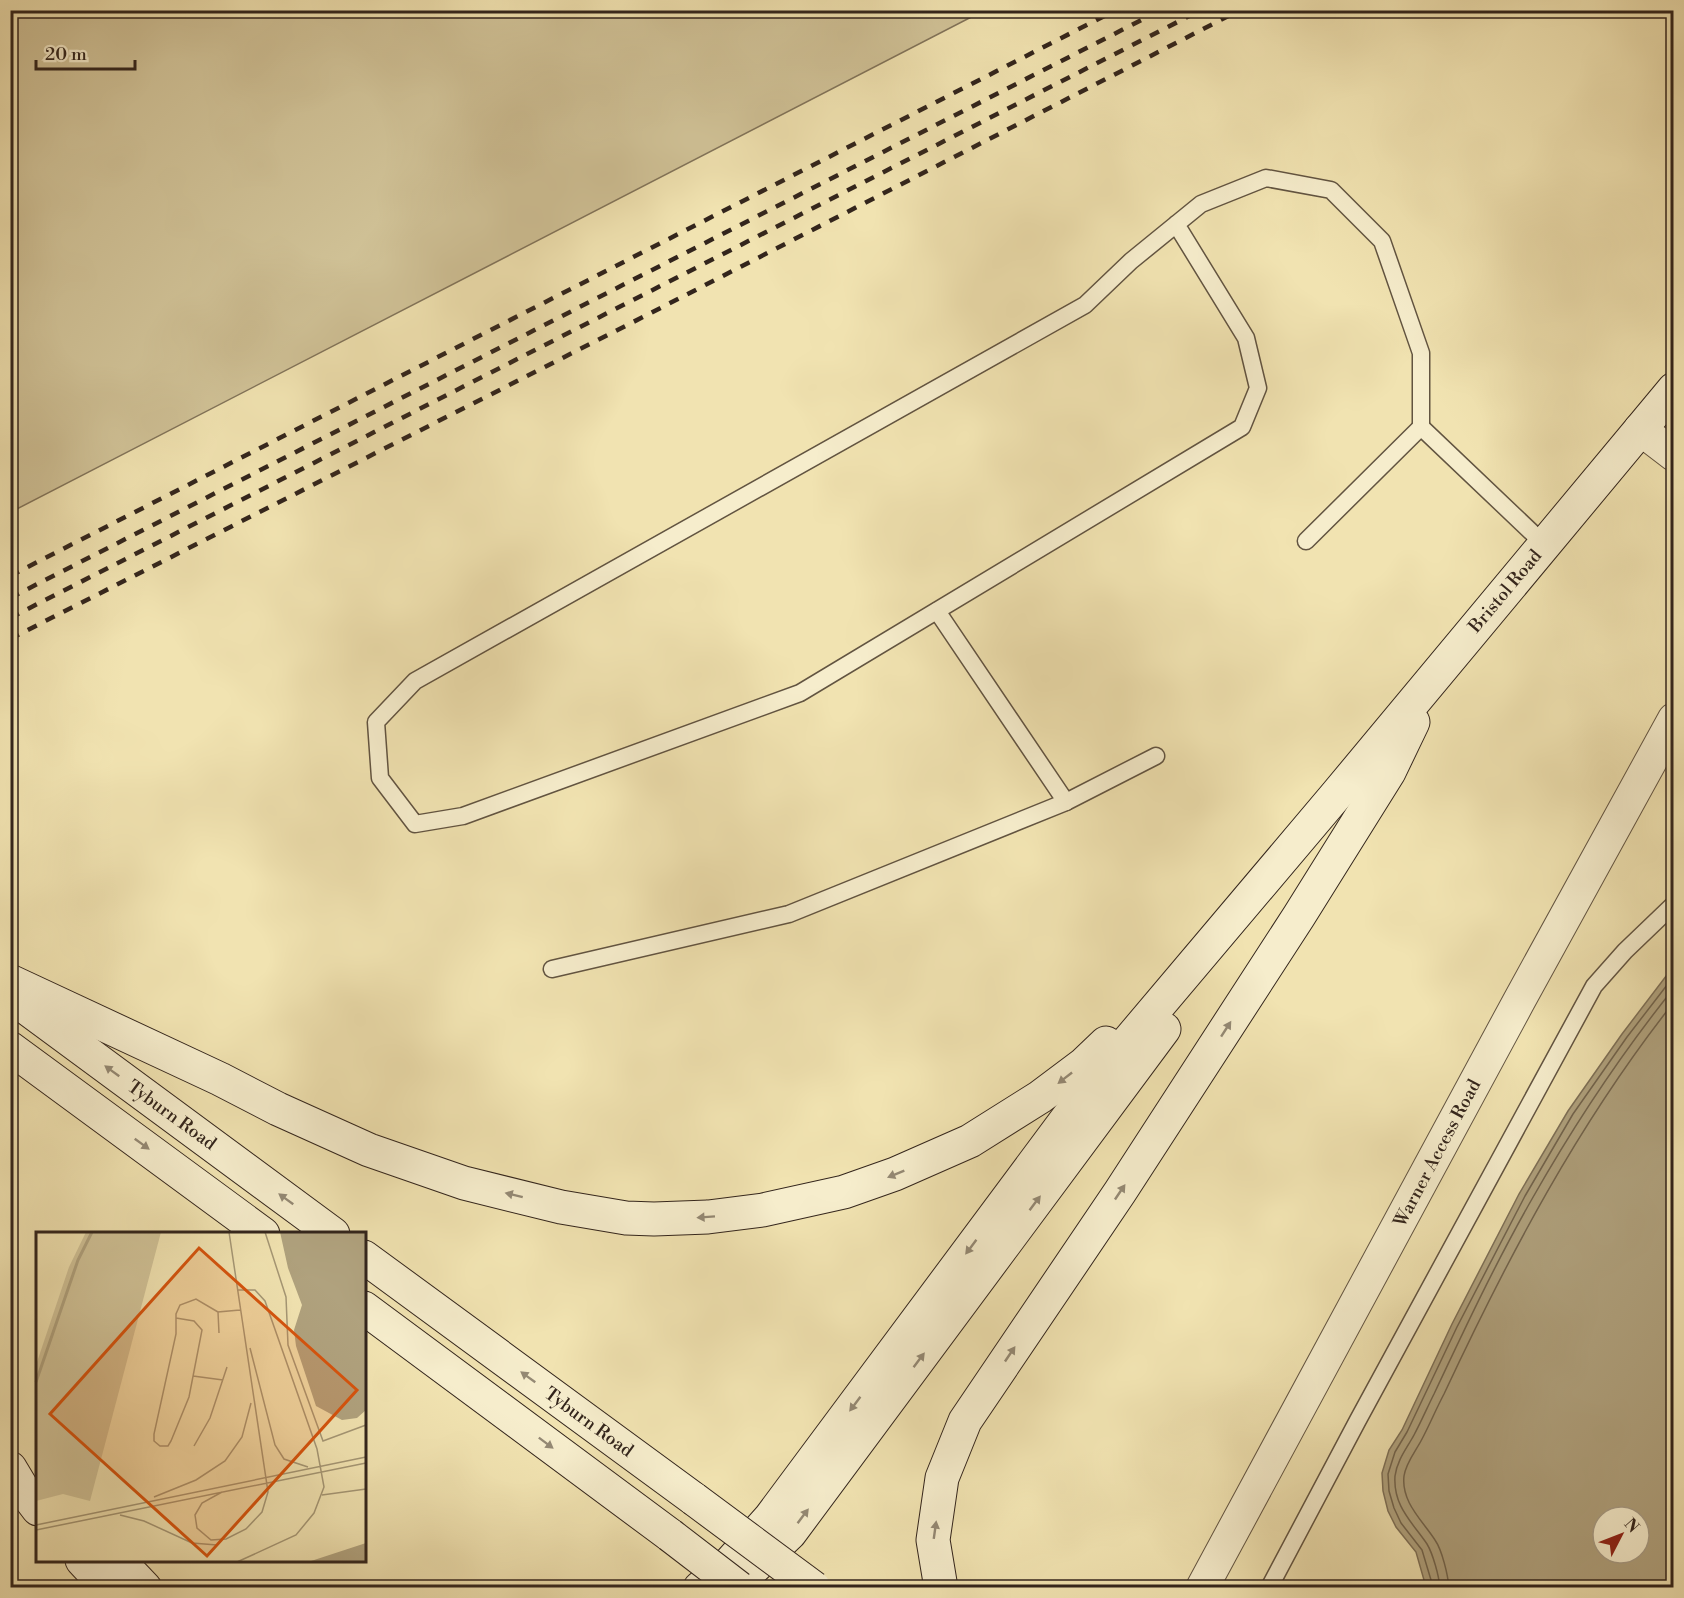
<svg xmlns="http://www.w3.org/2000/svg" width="1684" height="1598" font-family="'Libre Bodoni',serif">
<rect width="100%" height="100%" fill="#f1e3b1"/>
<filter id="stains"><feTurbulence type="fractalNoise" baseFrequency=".00333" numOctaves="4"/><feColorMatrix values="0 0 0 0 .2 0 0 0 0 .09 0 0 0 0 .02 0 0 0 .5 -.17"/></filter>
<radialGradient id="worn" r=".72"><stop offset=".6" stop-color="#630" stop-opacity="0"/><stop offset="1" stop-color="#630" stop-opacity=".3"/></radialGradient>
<path fill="#d1c398" stroke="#82745a" stroke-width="1.5" d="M 11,10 L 983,10 L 983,11 L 11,512 Z"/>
<path fill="#b0a27e" stroke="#7e7057" stroke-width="1.5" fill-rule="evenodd" d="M 1673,967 L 1673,1587 L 1426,1587 L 1416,1552 L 1396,1527 L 1388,1511 L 1383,1491 L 1382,1473 L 1389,1450 L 1402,1430 L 1452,1324 L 1519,1194 L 1568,1111 L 1622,1034 ZM 1603,1517 L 1639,1517 L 1639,1553 L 1603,1553 Z"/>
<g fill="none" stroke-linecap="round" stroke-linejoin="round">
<g stroke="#72644d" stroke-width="1.5">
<path d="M 1432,1588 L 1431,1580 L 1422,1550 L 1401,1523 L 1394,1508 L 1389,1491 L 1388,1474 L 1395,1452 L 1407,1432 L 1457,1327 L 1525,1196 L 1573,1114 L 1627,1037 L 1674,976"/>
<path d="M 1440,1588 C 1439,1576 1433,1554 1427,1544 C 1412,1522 1393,1506 1395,1476 C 1397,1460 1407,1448 1414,1435 C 1421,1422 1427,1408 1434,1394 C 1465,1328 1496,1262 1532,1199 C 1574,1125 1621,1054 1674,988"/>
<path d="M 1449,1588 C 1448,1575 1442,1550 1435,1540 C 1422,1520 1401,1502 1404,1476 C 1406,1462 1416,1451 1422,1439 C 1430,1424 1436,1409 1444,1394 C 1508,1257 1579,1122 1674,1002"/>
</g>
<g stroke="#625441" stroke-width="19">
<g id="lane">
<path d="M 1176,224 L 1246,338 L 1258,388 L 1242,427 L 800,693 L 463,816 L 415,824 L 380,778 L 376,722 L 415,681 L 1085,305 L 1131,261 L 1201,204 L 1266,178 L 1331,190 L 1382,241 L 1421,353 L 1421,427"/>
<path d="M 1306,541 L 1421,427 L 1544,544"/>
<path d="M 937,611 L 1066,802"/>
<path d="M 552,969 L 789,914 L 1066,802 L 1156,756"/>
<path d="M 1269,1588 L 1358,1420 L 1594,986 L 1625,951 L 1674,904"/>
</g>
</g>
<g stroke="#625441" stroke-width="34">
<g id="street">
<path d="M 1640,429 L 1674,455"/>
<path d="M 1202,1588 L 1519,1001 L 1674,719"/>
</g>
</g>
<g stroke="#33251c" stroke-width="35">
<g id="secondary">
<path d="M 10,981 L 220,1079 L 278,1109 L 369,1150 L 464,1183 L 561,1207 L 626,1218 L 654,1219 L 708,1217 L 763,1210 L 844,1192 L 895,1174 L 970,1141 L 1040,1097 L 1084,1064 L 1106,1043"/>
<path d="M 13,998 L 333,1234"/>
<path d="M 10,1048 L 263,1234"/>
<path d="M 364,1257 L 694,1499"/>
<path d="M 364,1308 L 670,1535"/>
<path d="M 10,1468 L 22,1488 L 38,1509"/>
<path d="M 82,1560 L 108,1588"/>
<path d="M 121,1560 L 126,1568 L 145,1588"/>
<path d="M 747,1574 L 790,1533 L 1164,1029"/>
<path d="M 700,1588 L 728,1565 L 770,1518 L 1098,1077 L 1337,794 L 1674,389"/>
<path d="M 941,1588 L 933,1540 L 942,1478 L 965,1421 L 1120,1192 L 1299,916 L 1389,772 L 1413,722"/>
</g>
</g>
<use href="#lane" stroke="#f6edcc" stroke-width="16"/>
<use href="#street" stroke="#f6edcc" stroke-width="32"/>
<use href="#secondary" stroke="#f6edcc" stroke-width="33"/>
<g stroke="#33251c" stroke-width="4.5" stroke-dasharray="10 10" stroke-linecap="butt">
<path d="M 10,576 L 1116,10"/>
<path d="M 10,598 L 1161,10"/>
<path d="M 10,618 L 1201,10"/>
<path d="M 10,639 L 643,317 L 1240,10"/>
</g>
<g stroke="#33251c" stroke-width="35" stroke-linecap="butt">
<g id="secondary-bridge">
<path d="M 694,1499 L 814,1588"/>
<path d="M 670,1535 L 739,1588"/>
</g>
</g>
<use href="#secondary-bridge" stroke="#f6edcc" stroke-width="33"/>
</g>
<defs><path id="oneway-solid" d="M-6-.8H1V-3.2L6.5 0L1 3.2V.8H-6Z" transform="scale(1.5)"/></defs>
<g fill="#948974">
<use href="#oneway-solid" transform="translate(1226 1029) rotate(-57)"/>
<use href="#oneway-solid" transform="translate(112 1071) rotate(-144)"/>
<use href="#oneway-solid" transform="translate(1065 1078) rotate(142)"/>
<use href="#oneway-solid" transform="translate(142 1144) rotate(36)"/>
<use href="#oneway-solid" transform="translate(896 1174) rotate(158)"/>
<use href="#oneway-solid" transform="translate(1120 1192) rotate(-56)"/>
<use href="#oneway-solid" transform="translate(514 1195) rotate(-166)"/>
<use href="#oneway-solid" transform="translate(286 1199) rotate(-144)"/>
<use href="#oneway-solid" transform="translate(1035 1203) rotate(-53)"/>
<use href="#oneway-solid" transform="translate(706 1217) rotate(176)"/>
<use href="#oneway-solid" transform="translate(971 1247) rotate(127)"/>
<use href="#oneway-solid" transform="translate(1010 1354) rotate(-56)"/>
<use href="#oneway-solid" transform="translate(919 1360) rotate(-53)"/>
<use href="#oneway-solid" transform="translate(528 1377) rotate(-144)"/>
<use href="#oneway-solid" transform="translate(855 1404) rotate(127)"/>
<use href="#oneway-solid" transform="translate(546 1443) rotate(37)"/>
<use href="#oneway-solid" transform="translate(803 1516) rotate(-53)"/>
<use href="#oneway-solid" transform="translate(935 1530) rotate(-82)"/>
</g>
<g text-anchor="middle" stroke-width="6" stroke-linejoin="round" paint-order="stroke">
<g font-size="18" fill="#33251c" stroke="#f6edcc">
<text transform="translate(1505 591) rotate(-50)" y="6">Bristol Road</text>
<text transform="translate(172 1115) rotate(36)" y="6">Tyburn Road</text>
<text transform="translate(1437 1153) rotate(-62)" y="6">Warner Access Road</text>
<text transform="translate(589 1422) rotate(36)" y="6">Tyburn Road</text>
</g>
</g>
<g transform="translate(36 1232)">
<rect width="330" height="330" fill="#f1e3b1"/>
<path d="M 50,0 L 125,0 L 54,269 L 27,262 L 0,269 L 0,133 L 33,35 Z" fill="#d1c398"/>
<path d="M 244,0 L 330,0 L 330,178 L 321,186 L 306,188 L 280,174 L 260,114 L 258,98 L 266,73 L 252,36 ZM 330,311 L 330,330 L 272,330 Z" fill="#b0a27e"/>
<path fill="none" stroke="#b0a27e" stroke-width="3" d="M 0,150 L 42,28 L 56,0"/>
<path fill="none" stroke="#a59775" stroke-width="1.5" d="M 229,0 L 250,65 L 252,113 L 287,209 L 330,193M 140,86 L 158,89 L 166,98 L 153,165 L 135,209 L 132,214 L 124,214 L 118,209 L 118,202 L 140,102 L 140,82 L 144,73 L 160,67 L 182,80M 183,101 L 182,80 L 204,78M 214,116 L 239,213 L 248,227 L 272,235M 157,144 L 187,148M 158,214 L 174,186 L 191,135M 186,260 L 166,271 L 159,283 L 161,296 L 175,308 L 190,307 L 210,297 L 226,280 L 232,260 L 193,0M 286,263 L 330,257M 118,265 L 160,248 L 189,229 L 206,205 L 215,171M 84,283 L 108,289 L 156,311 L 181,313M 0,293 L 330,225M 0,298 L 330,231M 201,330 L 260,303 L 278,281 L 288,255 L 281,217 L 229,69 L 219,58 L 202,58"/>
<path fill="#d6540e" fill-opacity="0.15" stroke="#d6540e" stroke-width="3" d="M 163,16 L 321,158 L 171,324 L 14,182 Z"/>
<rect width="330" height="330" fill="none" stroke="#33251c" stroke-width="3"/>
</g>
<rect width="1684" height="1598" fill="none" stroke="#f1e3b1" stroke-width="36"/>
<rect x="12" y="12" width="1660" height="1574" fill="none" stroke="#33251c" stroke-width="3"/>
<rect x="18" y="18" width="1648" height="1562" fill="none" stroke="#33251c" stroke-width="1.5"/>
<g transform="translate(1621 1535) rotate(48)"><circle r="28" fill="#f6edcc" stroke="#a89d86" stroke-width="1.5"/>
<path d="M0-4.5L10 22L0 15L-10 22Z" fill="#8f2418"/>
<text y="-9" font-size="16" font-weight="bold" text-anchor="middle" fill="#33251c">N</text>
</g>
<path d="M36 60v9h99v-9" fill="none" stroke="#33251c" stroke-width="3"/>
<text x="45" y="60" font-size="18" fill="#33251c" stroke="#f6edcc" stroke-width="4.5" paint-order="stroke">20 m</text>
<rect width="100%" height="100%" filter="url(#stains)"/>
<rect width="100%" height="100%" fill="url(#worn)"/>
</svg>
